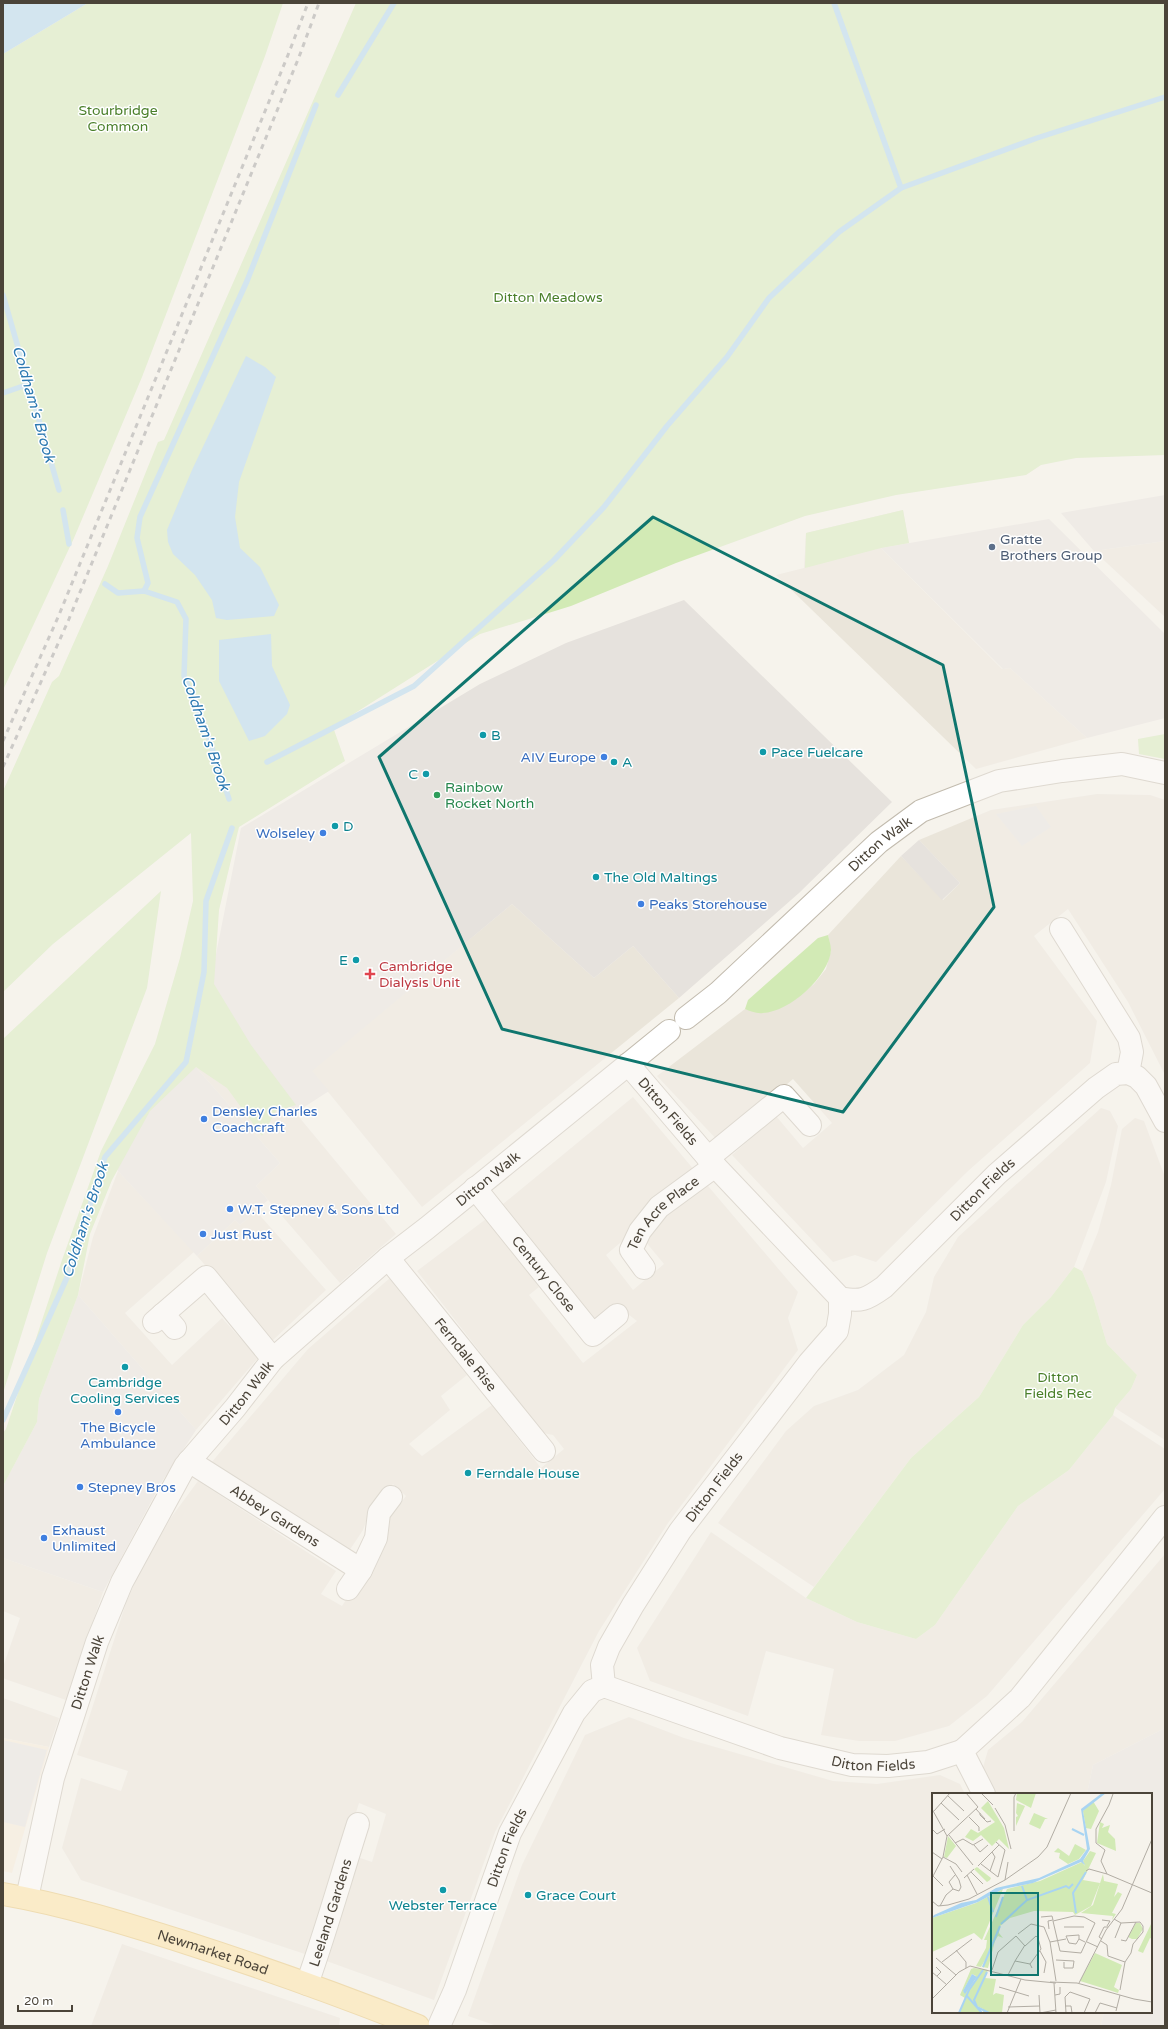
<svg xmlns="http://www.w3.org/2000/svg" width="1168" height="2029" font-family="'Varela Round',sans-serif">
<rect width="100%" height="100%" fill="#f6f3ec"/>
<g fill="#eae5da">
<path d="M 903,510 L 909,543 L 881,548 L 1002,669 L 1010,668 L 1087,738 L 976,769 L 776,575 L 804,568 L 806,533 Z"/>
<path d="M 1165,541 L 1165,617 L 1094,551 Z"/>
<path d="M 1097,794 L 1150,795 L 1165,800 L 1165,1075 L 1128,1002 L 1068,909 L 1034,936 L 1097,1021 L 1090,1063 L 968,1171 L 876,1262 L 855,1255 L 833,1262 L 732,1155 L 776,1116 L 803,1148 L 832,1123 L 793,1079 L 719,1142 L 657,1076 L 745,1009 L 763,1013 L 797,998 L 814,984 L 826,969 L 831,950 L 828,935 L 901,856 L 943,900 L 960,883 L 919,840 L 991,810 Z"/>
<path d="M 512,904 L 594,978 L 633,946 L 679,998 L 422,1207 L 311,1071 Z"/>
<path d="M 206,1005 L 396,1234 L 340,1283 L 256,1186 L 280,1163 L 194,1065 Z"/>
<path d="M 633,1097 L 695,1171 L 635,1230 L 606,1255 L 633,1290 L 664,1264 L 645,1241 L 663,1214 L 703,1180 L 798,1292 L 788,1318 L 798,1350 L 668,1523 L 599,1631 L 495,1832 L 434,2000 L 321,1959 L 357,1857 L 372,1862 L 386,1814 L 359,1803 L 311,1956 L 81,1880 L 62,1848 L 81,1778 L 121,1791 L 128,1771 L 77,1755 L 126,1603 L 139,1574 L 170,1519 L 198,1481 L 336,1571 L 321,1594 L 342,1606 L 381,1547 L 388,1519 L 406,1496 L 393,1484 L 369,1513 L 363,1530 L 347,1554 L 211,1463 L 308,1349 L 390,1278 L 467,1375 L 441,1396 L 450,1410 L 409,1444 L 422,1456 L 492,1405 L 541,1468 L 564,1449 L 553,1435 L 543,1433 L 417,1271 L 486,1219 L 493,1229 L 502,1229 L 539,1287 L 529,1295 L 583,1363 L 637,1321 L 616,1305 L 590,1325 L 497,1209 Z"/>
<path d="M 1101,1108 L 1110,1111 L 1118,1126 L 1106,1182 L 1074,1267 L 1051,1297 L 1023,1325 L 979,1397 L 911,1458 L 814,1587 L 718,1523 L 786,1431 L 814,1406 L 858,1390 L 904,1355 L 926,1312 L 934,1277 L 958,1237 Z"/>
<path d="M 1135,1118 L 1144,1121 L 1165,1177 L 1165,1440 L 1115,1408 L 1131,1389 L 1137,1375 L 1107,1344 L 1093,1297 L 1082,1271 L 1098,1232 L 1111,1185 L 1122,1129 Z"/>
<path d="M 118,1171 L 194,1252 L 125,1313 L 172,1365 L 222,1318 L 258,1358 L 196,1430 L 78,1295 L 93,1237 Z"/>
<path d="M 256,1211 L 326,1290 L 272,1341 L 197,1256 L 235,1220 L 240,1225 Z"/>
<path d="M 1113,1415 L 1165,1449 L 1165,1489 L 987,1696 L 949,1726 L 895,1741 L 859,1741 L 821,1735 L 834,1669 L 766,1651 L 748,1716 L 650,1681 L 637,1648 L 711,1532 L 806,1598 L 857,1622 L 916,1639 L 935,1625 L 1018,1506 L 1069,1470 Z"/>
<path d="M 1165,1554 L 1165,1728 L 1093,1765 L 1087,1794 L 993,1794 L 981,1774 L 988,1750 L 1022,1722 Z"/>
<path d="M 3,1558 L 103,1592 L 66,1700 L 5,1679 L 3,1677 L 3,1667 L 20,1618 L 3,1611 Z"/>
<path d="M 3,1698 L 59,1718 L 49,1747 L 3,1738 Z"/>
<path d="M 629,1717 L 684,1738 L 833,1781 L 877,1784 L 940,1775 L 960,1784 L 965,1794 L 933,1794 L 933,2012 L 1104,2012 L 1101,2026 L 497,2026 L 468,2016 L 522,1865 L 585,1735 Z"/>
<path d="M 122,1944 L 340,2018 L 339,2026 L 91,2026 Z"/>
</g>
<path fill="#f7ead8" d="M 3,1738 L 49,1747 L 12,1873 L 3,1871 Z"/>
<g fill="#e6e2dd">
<path d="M 1165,495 L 1165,541 L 1094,551 L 1061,513 Z"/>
<path d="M 1049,519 L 1165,634 L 1165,718 L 1087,738 L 1010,668 L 1003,669 L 881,548 Z"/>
<path d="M 684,600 L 892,802 L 799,893 L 679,998 L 633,946 L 594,978 L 512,904 L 312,1071 L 329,1091 L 295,1113 L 206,1005 L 241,828 L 480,684 L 566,643 Z"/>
<path d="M 919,840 L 960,883 L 942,900 L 901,856 Z"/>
<path d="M 194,1065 L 280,1163 L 256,1186 L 268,1200 L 240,1225 L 235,1220 L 197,1256 L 118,1171 L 109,1148 Z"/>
<path d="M 78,1295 L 196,1430 L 161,1483 L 103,1592 L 3,1558 L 3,1486 L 37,1422 L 39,1399 Z"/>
<path d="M 1165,1728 L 1165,2026 L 1101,2026 L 1104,2012 L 1151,2012 L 1151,1794 L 1087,1794 L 1093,1765 Z"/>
</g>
<g fill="#d2eab5">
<path d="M 88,3 L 283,3 L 265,56 L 142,377 L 74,538 L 3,690 L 3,54 Z"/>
<path d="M 356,3 L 1165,3 L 1165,455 L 1076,458 L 1041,465 L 1026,475 L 896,495 L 805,516 L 676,563 L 571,606 L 480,634 L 333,727 L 345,761 L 239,827 L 219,910 L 214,984 L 251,1045 L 296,1105 L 276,1111 L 262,1136 L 227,1088 L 196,1067 L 150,1111 L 112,1180 L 90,1234 L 78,1295 L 39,1399 L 37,1422 L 3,1486 L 3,1433 L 6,1429 L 62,1260 L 101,1151 L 155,1044 L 180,958 L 193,901 L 191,833 L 53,944 L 3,992 L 3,791 L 52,682 L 59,676 L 108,566 L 158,442 L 164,440 Z"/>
<path d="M 903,510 L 909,543 L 881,548 L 805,568 L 806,533 Z"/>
<path d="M 1165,734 L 1165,759 L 1139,754 L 1138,739 Z"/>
<path d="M 161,891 L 147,988 L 47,1253 L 3,1393 L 3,1039 Z"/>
<path d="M 828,935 C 829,940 831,945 831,950 C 829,977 789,1012 763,1013 C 757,1014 750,1011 745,1009 L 748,1000 L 818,938 Z"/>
<path d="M 1074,1267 L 1082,1271 L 1093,1297 L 1107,1344 L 1137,1375 L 1131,1389 L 1115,1408 L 1113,1415 L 1069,1470 L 1018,1506 L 935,1625 L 916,1639 L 857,1622 L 806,1598 L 911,1458 L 979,1397 L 1023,1325 L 1051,1297 Z"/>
</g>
<g fill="#e5e3e0">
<path d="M 1036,806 L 1051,827 L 1022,846 L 996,814 Z"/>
<path d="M 3,1740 L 47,1750 L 25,1827 L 3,1822 Z"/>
</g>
<g fill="#a9d4f2">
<path d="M 3,3 L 88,3 L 3,54 Z"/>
<path d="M 246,356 L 265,367 L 276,377 L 239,482 L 235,517 L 240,548 L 260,567 L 279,605 L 274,616 L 227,620 L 216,618 L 212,600 L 195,575 L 173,554 L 168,542 L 167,530 L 192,470 Z"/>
<path d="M 271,634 L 272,666 L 290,705 L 287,714 L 265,736 L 249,741 L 219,681 L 219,640 Z"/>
</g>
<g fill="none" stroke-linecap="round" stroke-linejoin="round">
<g stroke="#a9d4f2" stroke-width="5.5">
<path d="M 834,3 L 901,188"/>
<path d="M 338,95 L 394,3"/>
<path d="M 3,295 L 59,490"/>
<path d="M 3,393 L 29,384"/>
<path d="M 63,510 L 69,544"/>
<path d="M 105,584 L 118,593 L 144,591 L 177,602 L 186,619 L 184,676 L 206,730 L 229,799"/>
<path d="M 144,591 L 148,583 L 137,538 L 140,517 L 247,281 L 316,105"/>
<path d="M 267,762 L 414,686 L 554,560 L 604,507 L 667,426 L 727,357 L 769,298 L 839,232 L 901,188 L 1037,138 L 1165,97"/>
<path d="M 3,1420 L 69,1273 L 105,1157 L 186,1062 L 204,972 L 206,901 L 232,828"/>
</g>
<g stroke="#c2bbae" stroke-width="24">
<g id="minor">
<path d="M 1061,929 L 1129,1038 L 1132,1052 L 1128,1073"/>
<path id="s1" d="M 686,1018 L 718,993 L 879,842 L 921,811 L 999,781 L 1062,771 L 1122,764 L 1165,773"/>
<path id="s2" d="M 628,1064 L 715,1166 L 840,1298 C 861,1302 866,1300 884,1287 L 997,1174 L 1096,1088 L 1116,1074 L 1128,1073 L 1137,1077 L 1146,1086 L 1165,1121"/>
<path d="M 708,1158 L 784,1096 L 810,1125"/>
<path id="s3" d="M 475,1188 L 593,1335 L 617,1315"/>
<path id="s4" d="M 388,1258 L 544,1451"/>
<path id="s5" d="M 644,1268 L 631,1250 L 640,1231 L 659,1207 L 715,1166"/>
<path d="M 163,1314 L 175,1328"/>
<path d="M 154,1322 L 206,1277 L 273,1359"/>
<path id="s6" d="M 189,1461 L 361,1570"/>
<path d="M 348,1589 L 361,1570 L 376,1538 L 379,1513 L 391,1497"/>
<path id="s7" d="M 604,1686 L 602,1665 L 609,1647 L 633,1605 L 680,1531 L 809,1363 L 837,1331 L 840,1314 L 840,1298"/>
<path d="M 984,1794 L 962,1751 L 1020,1698 L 1165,1517"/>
<path id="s8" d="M 27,1898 L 53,1778 L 97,1642 L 122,1582 L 185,1466 L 235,1408 L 273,1359 L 388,1258 L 427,1228 L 669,1031"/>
<path id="s9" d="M 307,1984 C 326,1931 341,1877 358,1824"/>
<path id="s10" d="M 439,2026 L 455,1990 L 510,1833 L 574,1713 L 592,1691 L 604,1686 L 780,1748 L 852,1765 L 888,1766 L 928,1762 L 962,1751"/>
</g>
</g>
<g stroke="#e6c16a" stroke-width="24">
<g id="major">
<path id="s11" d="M 3,1894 C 66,1905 127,1924 187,1943 C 265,1968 342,1996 418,2026"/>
</g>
</g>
<use href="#minor" stroke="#fff" stroke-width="22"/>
<use href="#major" stroke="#ffe39c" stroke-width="22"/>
<g stroke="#9a9a9a" stroke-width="3" stroke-dasharray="5 5" stroke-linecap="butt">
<path d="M 3,741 L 59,615 L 288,55 L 308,3"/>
<path d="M 3,767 L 69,619 L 299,57 L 319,3"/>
</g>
</g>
<path d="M0 0H1168V2029H0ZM 653,517 L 943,665 L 994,907 L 843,1112 L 502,1029 L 379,757 Z" fill="#f6f3ec" fill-opacity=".55" fill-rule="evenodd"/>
<path fill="none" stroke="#0f766e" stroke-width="3" stroke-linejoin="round" d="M 653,517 L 943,665 L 994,907 L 843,1112 L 502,1029 L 379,757 Z"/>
<circle fill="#5c6f8a" stroke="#fff" stroke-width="1.5" cx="992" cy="547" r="4"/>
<g fill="#0f9aa8" stroke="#fff" stroke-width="1.5">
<circle cx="483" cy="735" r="4"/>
<circle cx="763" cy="752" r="4"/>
<circle cx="614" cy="762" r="4"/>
<circle cx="426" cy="774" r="4"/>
<circle cx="335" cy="826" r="4"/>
<circle cx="596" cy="877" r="4"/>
<circle cx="356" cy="960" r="4"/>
<circle cx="125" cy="1367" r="4"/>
<circle cx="468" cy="1473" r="4"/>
<circle cx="443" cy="1890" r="4"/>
<circle cx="528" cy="1895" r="4"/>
</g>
<g fill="#3f7fe0" stroke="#fff" stroke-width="1.5">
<circle cx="604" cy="757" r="4"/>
<circle cx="323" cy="833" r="4"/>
<circle cx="641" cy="904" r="4"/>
<circle cx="204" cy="1119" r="4"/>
<circle cx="230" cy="1209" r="4"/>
<circle cx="203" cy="1234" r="4"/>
<circle cx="118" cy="1412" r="4"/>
<circle cx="80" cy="1487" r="4"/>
<circle cx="44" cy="1538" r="4"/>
</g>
<circle fill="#2e9e5b" stroke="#fff" stroke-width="1.5" cx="437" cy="795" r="4"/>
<path fill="#e0444e" stroke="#fff" stroke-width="1.5" d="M368 968h4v4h4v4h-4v4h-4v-4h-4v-4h4z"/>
<g text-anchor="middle" stroke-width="3" stroke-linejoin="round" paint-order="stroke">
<g font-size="14" fill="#4a7f2a" stroke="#fff">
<text x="118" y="115">Stourbridge<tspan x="118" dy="16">Common</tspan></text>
<text x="548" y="302">Ditton Meadows</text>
<text x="1058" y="1382">Ditton<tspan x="1058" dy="16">Fields Rec</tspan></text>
</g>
<g font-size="14" fill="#4e5e75" stroke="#fff" text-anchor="start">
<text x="1000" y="544">Gratte<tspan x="1000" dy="16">Brothers Group</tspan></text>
</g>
<g font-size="14" fill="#0d838f" stroke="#fff" text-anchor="start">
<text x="491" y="740">B</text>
<text x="771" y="757">Pace Fuelcare</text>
<text x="622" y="767">A</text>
<text x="418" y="779" text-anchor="end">C</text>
<text x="343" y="831">D</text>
<text x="604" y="882">The Old Maltings</text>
<text x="348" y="965" text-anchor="end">E</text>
<text x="125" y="1387" text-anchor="middle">Cambridge<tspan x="125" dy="16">Cooling Services</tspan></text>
<text x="476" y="1478">Ferndale House</text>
<text x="536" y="1900">Grace Court</text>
<text x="443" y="1910" text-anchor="middle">Webster Terrace</text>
</g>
<g font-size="14" fill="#366cbe" stroke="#fff" text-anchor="start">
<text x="596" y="762" text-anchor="end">AIV Europe</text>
<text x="315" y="838" text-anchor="end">Wolseley</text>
<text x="649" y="909">Peaks Storehouse</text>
<text x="212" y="1116">Densley Charles<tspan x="212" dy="16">Coachcraft</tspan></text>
<text x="238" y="1214">W.T. Stepney &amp; Sons Ltd</text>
<text x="211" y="1239">Just Rust</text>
<text x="118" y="1432" text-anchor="middle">The Bicycle<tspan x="118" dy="16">Ambulance</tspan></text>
<text x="88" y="1492">Stepney Bros</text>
<text x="52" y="1535">Exhaust<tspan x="52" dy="16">Unlimited</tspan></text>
</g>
<g font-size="14" fill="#27864d" stroke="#fff" text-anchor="start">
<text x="445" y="792">Rainbow<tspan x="445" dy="16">Rocket North</tspan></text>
</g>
<g font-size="14" fill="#4b4439" stroke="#fff">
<text dy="5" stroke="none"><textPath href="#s1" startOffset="261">Ditton Walk</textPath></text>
<text dy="5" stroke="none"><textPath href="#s2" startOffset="62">Ditton Fields</textPath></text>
<text dy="5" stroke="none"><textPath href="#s8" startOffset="882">Ditton Walk</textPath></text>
<text dy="5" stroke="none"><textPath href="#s2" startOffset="502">Ditton Fields</textPath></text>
<text dy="5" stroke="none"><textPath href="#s5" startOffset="72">Ten Acre Place</textPath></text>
<text dy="5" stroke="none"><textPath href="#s3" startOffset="110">Century Close</textPath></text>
<text dy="5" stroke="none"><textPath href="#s4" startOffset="124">Ferndale Rise</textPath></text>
<text dy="5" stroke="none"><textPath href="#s8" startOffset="558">Ditton Walk</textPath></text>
<text dy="5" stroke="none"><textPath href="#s7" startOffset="232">Ditton Fields</textPath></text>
<text dy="5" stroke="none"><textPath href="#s6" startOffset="102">Abbey Gardens</textPath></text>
<text dy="5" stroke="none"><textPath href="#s8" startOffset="234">Ditton Walk</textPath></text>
<text dy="5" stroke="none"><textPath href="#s10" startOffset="665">Ditton Fields</textPath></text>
<text dy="5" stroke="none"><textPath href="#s10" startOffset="191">Ditton Fields</textPath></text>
<text dy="5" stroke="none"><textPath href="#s9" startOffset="75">Leeland Gardens</textPath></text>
<text dy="5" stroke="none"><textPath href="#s11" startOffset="218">Newmarket Road</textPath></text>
</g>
<g font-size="14" fill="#be3a42" stroke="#fff" text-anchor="start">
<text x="379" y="971">Cambridge<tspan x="379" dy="16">Dialysis Unit</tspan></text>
</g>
<g font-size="15" font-style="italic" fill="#2e7ab2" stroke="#fff">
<text transform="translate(34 404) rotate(74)" y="5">Coldham's Brook</text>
<text transform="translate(206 733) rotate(71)" y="5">Coldham's Brook</text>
<text transform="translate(85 1220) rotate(-72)" y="5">Coldham's Brook</text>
</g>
</g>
<g transform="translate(932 1793)">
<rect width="220" height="220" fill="#f6f3ec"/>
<path d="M 85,0 L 104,0 L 99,15 L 84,7 ZM 56,8 L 72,35 L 77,56 L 67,46 L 60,53 L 49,42 L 41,48 L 33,44 L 39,36 L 46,40 L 63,29 L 49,15 ZM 161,8 L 167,18 L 159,36 L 154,35 L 151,18 ZM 85,10 L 93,13 L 84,33 L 84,24 L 86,23 L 84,20 ZM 102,20 L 116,26 L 113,26 L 108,36 L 97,31 ZM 168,29 L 172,31 L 170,35 L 178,32 L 176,39 L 183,46 L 184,58 L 165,50 ZM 16,43 L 24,53 L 15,65 L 12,64 ZM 143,51 L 154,57 L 147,66 L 136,71 L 127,65 L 128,60 L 122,59 L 126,55 L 137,63 ZM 158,58 L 164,60 L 151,87 L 168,90 L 159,113 L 143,122 L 141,119 L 102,118 L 78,125 L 68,133 L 67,140 L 71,145 L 66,143 L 63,148 L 56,175 L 50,174 L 59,157 L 49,174 L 44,173 L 54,155 L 55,147 L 52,147 L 75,96 L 108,88 L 150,69 L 153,73 L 151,68 ZM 45,74 L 59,85 L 58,87 L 55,89 L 42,76 ZM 171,81 L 172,88 L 186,91 L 182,104 L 186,99 L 190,101 L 180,120 L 184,121 L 180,127 L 181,123 L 149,120 L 161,112 ZM 71,96 L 50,147 L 42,140 L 0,159 L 0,125 L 44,110 ZM 220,129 L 220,146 L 218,145 L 211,160 L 206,158 ZM 204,130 L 208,130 L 211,136 L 205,146 L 200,146 L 196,144 ZM 163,160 L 190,172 L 182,194 L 187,197 L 186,200 L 177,197 L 178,193 L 177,197 L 148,188 ZM 42,175 L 56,177 L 53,185 L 64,186 L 61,202 L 64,200 L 72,202 L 70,220 L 51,220 L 51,216 L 45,213 L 49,220 L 27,220 L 33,205 L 28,202 L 39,176 ZM 40,181 L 44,183 L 43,188 L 31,199 Z" fill="#d2eab5" fill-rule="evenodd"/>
<path d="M 170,0 L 174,0 L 151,18 L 158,56 L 151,68 L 153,72 L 149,69 L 101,90 L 71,96 L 46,109 L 0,125 L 2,122 L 29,110 L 44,107 L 64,95 L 107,85 L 148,66 L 155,56 L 149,16 ZM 40,181 L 45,184 L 33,201 L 31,198 Z" fill="#a9d4f2"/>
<path fill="none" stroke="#a9d4f2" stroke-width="2" d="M 140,36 L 152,42M 90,93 L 95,107M 56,104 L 61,119M 144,120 L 141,100 L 154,79M 64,124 L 71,104M 69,131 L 95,107 L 134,93 L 137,95 L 141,91M 51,174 L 68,133M 55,179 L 42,207 L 45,214 L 57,220M 34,202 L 50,220M 27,220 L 37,197 L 51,177"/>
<path fill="none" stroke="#b2ada4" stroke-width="1" d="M 49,0 L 61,12M 16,3 L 32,18M 9,10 L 27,27M 63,15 L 73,32 L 79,56M 0,16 L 15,43 L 11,64 L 0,85M 44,16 L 53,26M 2,18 L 18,0M 48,20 L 48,22 L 55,29 L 59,28M 37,24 L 47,34 L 47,38M 0,36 L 5,41 L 13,36M 82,38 L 82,4 L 84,0M 17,42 L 41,72M 15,43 L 46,14 L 34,0M 64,49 L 73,57 L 66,84M 23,50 L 31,46 L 41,52 L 51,46M 42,52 L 48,59 L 56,52M 173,57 L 164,50 L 164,36 L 177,12 L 181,1M 173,57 L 169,68 L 175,81M 0,59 L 10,66M 11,64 L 24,71 L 30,79M 49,71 L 66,84M 18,73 L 27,87 L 29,94 L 27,98 L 21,96 L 17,89 L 23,82M 46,73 L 67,52M 58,78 L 63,64 L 60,59M 154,78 L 157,76 L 175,81 L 220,100M 39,79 L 51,91M 35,82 L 45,101M 1,83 L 11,93M 32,85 L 42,76M 73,87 L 76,69M 0,108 L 6,113 L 16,112 L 37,106 L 73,87 L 106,64 L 115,54 L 139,0M 8,113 L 14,102 L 21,96M 142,123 L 152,124 L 163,130 L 149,160 L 128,158 L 121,128 ZM 109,124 L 120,123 L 121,127 L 116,128 L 117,136M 182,126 L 189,130 L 208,129 L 211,133M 170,127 L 178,128 L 175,133M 132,134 L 152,134M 86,141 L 99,131 L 112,134 L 118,149 L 124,188M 84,143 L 93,153 L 104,143 L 106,145 L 109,156 L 98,171 L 100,175M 183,145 L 189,130M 147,146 L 144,151 L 137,150 L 134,143 L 147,142 L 147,146 L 153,149M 170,146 L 167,144 L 172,134 L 176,134M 189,147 L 194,148 L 204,129M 169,148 L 175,152 L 176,163 L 193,169 L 199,160 L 201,151 L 211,139 L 211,133M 118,149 L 134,146M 155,149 L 166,154M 24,157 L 34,169 L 34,175M 108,158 L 114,169 L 112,180M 4,165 L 24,182M 124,167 L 142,168 L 141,175 L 132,175 L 132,169M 83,168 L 93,152M 10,169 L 40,146M 4,174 L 9,179 L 5,183M 60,177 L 66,159 L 84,143M 0,179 L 15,192M 76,182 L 83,168 L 98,171M 118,189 L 145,190 L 202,206 L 220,209M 122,190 L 124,220M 147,190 L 174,137 L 190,116 L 220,46M 67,194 L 97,203M 188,197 L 193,169M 107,202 L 108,220M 123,202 L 128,201 L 128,194M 0,206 L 27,179 L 38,173 L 93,187 L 124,190M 133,213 L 139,213 L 140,220M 76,214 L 108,213M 184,218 L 188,202M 75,220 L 89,186M 108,220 L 124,217M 134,220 L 133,204 L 138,199 L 158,206 L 152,220M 163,220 L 168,210 L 185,215"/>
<path fill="#0f766e" fill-opacity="0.15" stroke="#0f766e" stroke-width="2" d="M 59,100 L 106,100 L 106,182 L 59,182 Z"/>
<rect width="220" height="220" fill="none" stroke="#4b4439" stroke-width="2"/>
</g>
<rect width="1168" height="2029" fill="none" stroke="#4b4439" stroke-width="8"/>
<path d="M18 2005v6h54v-6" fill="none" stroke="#4b4439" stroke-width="2"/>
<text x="24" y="2005" font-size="12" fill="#4b4439" stroke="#ffffff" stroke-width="3" paint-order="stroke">20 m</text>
</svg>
